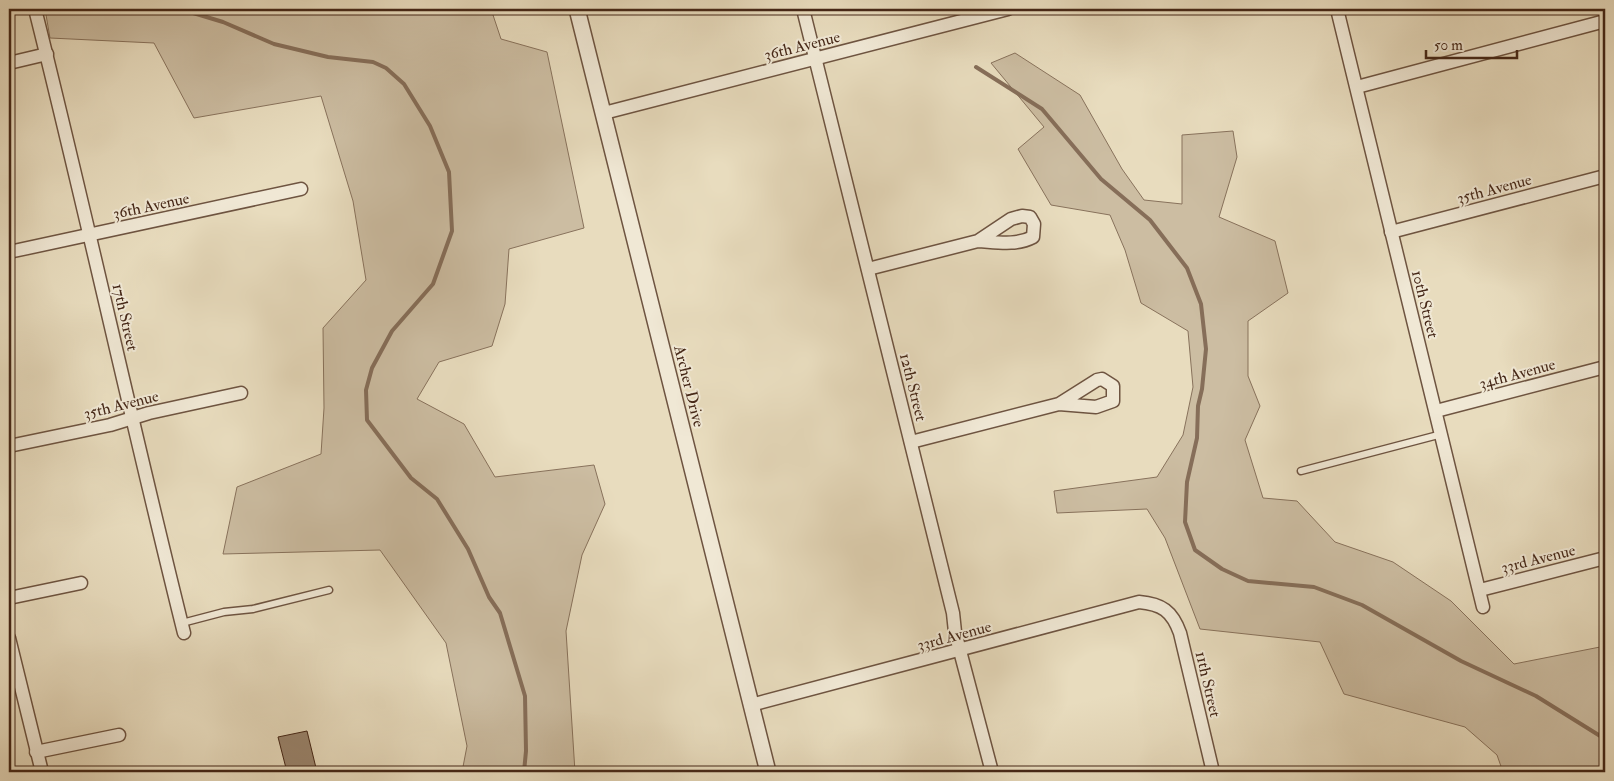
<svg xmlns="http://www.w3.org/2000/svg" width="1614" height="781" font-family="'IM FELL Double Pica',serif">
<rect width="100%" height="100%" fill="#e8dcbe"/>
<filter id="stains"><feTurbulence type="fractalNoise" baseFrequency=".004" numOctaves="4"/><feColorMatrix values="0 0 0 0 .2 0 0 0 0 .09 0 0 0 0 .02 0 0 0 .5 -.17"/></filter>
<radialGradient id="worn" r=".72"><stop offset=".6" stop-color="#630" stop-opacity="0"/><stop offset="1" stop-color="#630" stop-opacity=".3"/></radialGradient>
<g fill="#ccbda2" stroke="#88725c">
<path d="M 45,9 L 491,9 L 501,39 L 547,52 L 584,228 L 509,249 L 505,304 L 492,346 L 439,362 L 417,399 L 464,424 L 495,477 L 594,465 L 605,504 L 582,555 L 566,631 L 575,772 L 462,772 L 467,746 L 446,643 L 380,550 L 223,554 L 237,487 L 321,454 L 324,408 L 323,328 L 366,280 L 353,201 L 321,96 L 194,118 L 154,43 L 50,38 Z"/>
<path d="M 1015,53 L 1080,95 L 1122,169 L 1144,200 L 1182,204 L 1182,135 L 1233,131 L 1237,157 L 1219,217 L 1275,241 L 1288,293 L 1248,321 L 1248,376 L 1260,406 L 1245,440 L 1263,498 L 1297,501 L 1335,542 L 1393,562 L 1451,601 L 1514,664 L 1600,647 L 1605,654 L 1605,772 L 1503,772 L 1497,755 L 1465,727 L 1344,694 L 1320,642 L 1200,629 L 1165,538 L 1147,509 L 1057,513 L 1054,491 L 1157,477 L 1183,435 L 1193,387 L 1188,331 L 1141,303 L 1125,250 L 1110,215 L 1051,205 L 1018,149 L 1044,127 L 991,63 Z"/>
</g>
<g fill="none" stroke-linecap="round" stroke-linejoin="round">
<g stroke="#866e59" stroke-width="4">
<path d="M 180,9 L 223,22 L 274,44 L 328,57 L 373,62 L 386,68 L 404,84 L 430,126 L 449,172 L 452,231 L 433,284 L 392,331 L 372,368 L 366,390 L 367,420 L 411,478 L 437,499 L 468,549 L 489,597 L 500,613 L 525,696 L 526,751 L 524,772"/>
<path d="M 976,67 L 1042,109 L 1101,179 L 1150,220 L 1187,268 L 1201,304 L 1206,349 L 1202,389 L 1198,406 L 1197,438 L 1187,482 L 1185,522 L 1195,550 L 1222,569 L 1248,581 L 1314,587 L 1362,605 L 1461,661 L 1536,696 L 1605,739"/>
</g>
</g>
<path fill="#9a856e" stroke="#452717" d="M 307,731 L 317,772 L 287,772 L 278,737 Z"/>
<g fill="none" stroke-linecap="round" stroke-linejoin="round">
<g stroke="#6e5441" stroke-width="9">
<g id="service">
<path d="M 1301,471 L 1442,434"/>
<path d="M 182,623 L 224,612 L 253,609 L 329,590"/>
</g>
</g>
<g stroke="#6e5441" stroke-width="15">
<g id="minor">
<path d="M 35,9 C 87,216 132,425 184,633"/>
<path d="M 803,9 L 953,613 L 955,632 L 992,772"/>
<path d="M 1337,9 L 1483,607"/>
<path d="M 9,63 L 47,54"/>
<path d="M 1357,87 L 1605,21"/>
<path d="M 604,113 L 1008,9"/>
<path d="M 1391,232 L 1605,176"/>
<path d="M 9,252 L 301,189"/>
<path d="M 868,269 L 978,241 L 1011,219 L 1022,216 L 1030,217 L 1034,224 L 1033,237 C 1016,246 996,242 978,241"/>
<path d="M 1436,411 L 1605,367"/>
<path d="M 911,442 L 1059,404 L 1097,380 L 1102,379 L 1113,386 L 1113,401 L 1096,407 L 1059,404"/>
<path d="M 9,446 L 110,425 L 149,413 L 241,393"/>
<path d="M 1480,590 L 1605,558"/>
<path d="M 9,598 L 81,583"/>
<path d="M 9,638 L 42,772"/>
<path d="M 751,705 L 1139,602 C 1162,604 1172,611 1180,633 L 1213,772"/>
<path d="M 36,752 L 119,735"/>
</g>
</g>
<g stroke="#6e5441" stroke-width="18">
<path id="tertiary" d="M 577,9 L 768,772"/>
</g>
<use href="#service" stroke="#f0e8d5" stroke-width="6"/>
<use href="#minor" stroke="#f0e8d5" stroke-width="12"/>
<use href="#tertiary" stroke="#f0e8d5" stroke-width="15"/>
</g>
<g text-anchor="middle" stroke-width="4" stroke-linejoin="round" paint-order="stroke">
<g font-size="16" fill="#452717" stroke="#f0e8d5">
<text transform="translate(802 45) rotate(-14)" y="6">36th Avenue</text>
<text transform="translate(1494 188) rotate(-15)" y="6">35th Avenue</text>
<text transform="translate(151 205) rotate(-12)" y="6">36th Avenue</text>
<text transform="translate(1426 304) rotate(76)" y="6">10th Street</text>
<text transform="translate(126 317) rotate(77)" y="6">17th Street</text>
<text transform="translate(1517 373) rotate(-15)" y="6">34th Avenue</text>
<text transform="translate(690 386) rotate(76)" y="6">Archer Drive</text>
<text transform="translate(914 387) rotate(76)" y="6">12th Street</text>
<text transform="translate(121 404) rotate(-14)" y="6">35th Avenue</text>
<text transform="translate(1538 558) rotate(-14)" y="6">33rd Avenue</text>
<text transform="translate(954 635) rotate(-15)" y="6">33rd Avenue</text>
<text transform="translate(1209 684) rotate(77)" y="6">11th Street</text>
</g>
</g>
<rect width="1614" height="781" fill="none" stroke="#e8dcbe" stroke-width="30"/>
<rect x="10" y="10" width="1594" height="761" fill="none" stroke="#452717" stroke-width="2.5"/>
<rect x="15" y="15" width="1584" height="751" fill="none" stroke="#452717"/>
<path d="M1426 50v8h91v-8" fill="none" stroke="#452717" stroke-width="2.5"/>
<text x="1434" y="50" font-size="15" fill="#452717" stroke="#f0e8d5" stroke-width="4" paint-order="stroke">50 m</text>
<rect width="100%" height="100%" filter="url(#stains)"/>
<rect width="100%" height="100%" fill="url(#worn)"/>
</svg>
